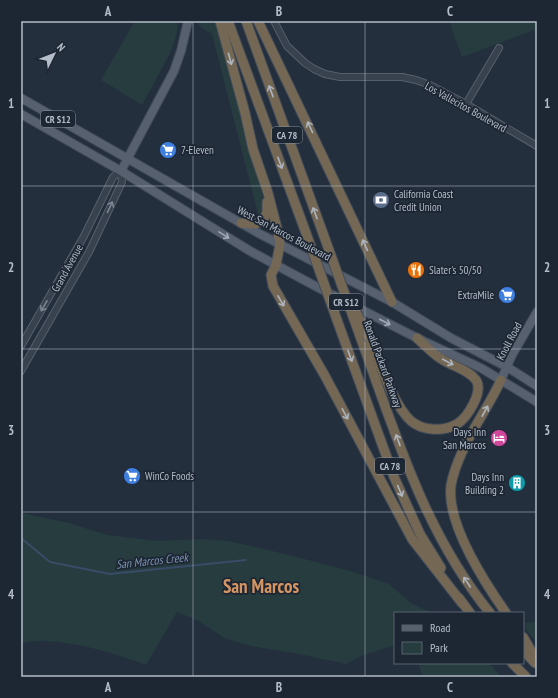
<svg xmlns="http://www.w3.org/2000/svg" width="558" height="698" font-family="'PT Sans Narrow',sans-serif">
<rect width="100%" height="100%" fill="#242f3e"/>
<g fill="#263c3f">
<path d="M 135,21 L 179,21 L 175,40 L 169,55 L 142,105 L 101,80 Z"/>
<path d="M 199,21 L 215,21 L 263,199 C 264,207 266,212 259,218 L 212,34 L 202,28 L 198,24 Z"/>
<path d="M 449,21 L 537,21 L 537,32 L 534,30 L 462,57 Z"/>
<path d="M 21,513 L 69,523 L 107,535 L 157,541 L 203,539 L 229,541 L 293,556 L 350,571 L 389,584 L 411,603 L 432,613 L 395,613 L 395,645 L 361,656 L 346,664 L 304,655 L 251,646 L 224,638 L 199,621 L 177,612 L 146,665 C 113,653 82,643 46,641 C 38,640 29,642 21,643 Z"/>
<path d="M 537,622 L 537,643 L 526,630 L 525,623 Z"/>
<path d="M 418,663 L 489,663 L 502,677 L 423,677 Z"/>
</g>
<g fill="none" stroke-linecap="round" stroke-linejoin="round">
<path stroke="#394c67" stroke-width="2" d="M 21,538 L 50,562 L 110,574 L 246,560"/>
<g stroke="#565f6c" stroke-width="8">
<g id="minor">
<path d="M 274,21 L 287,46 L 305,63 L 314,69 L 325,74 L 340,77 L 402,77 L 416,80 L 430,85 L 466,104 L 537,146"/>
<path d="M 466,104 L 499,48"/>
<path d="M 21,346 L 84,236 L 113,177 L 121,171 L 122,182 L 89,252 L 21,371"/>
</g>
</g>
<g stroke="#414a57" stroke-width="10">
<g id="major">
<path d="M 21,98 L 260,234 L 392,302 L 451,338 L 507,367 L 537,386"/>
<path d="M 21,114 L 121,171 L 250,251 L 317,287 L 417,338 L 481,368 L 537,402"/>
<path d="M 121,171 L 174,71 L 181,51 L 188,21"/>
<path d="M 501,380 L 512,355 L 537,312"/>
</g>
</g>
<g stroke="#434c59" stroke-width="11">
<g id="highway">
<path d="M 220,21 L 245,113 L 253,149 L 268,193 L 277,228 L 280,244 L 276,265 L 271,275 L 273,286 L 325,376 L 412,539 L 462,603"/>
<path d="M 228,21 L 306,233"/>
<path d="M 246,21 L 329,250"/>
<path d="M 258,21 L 392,302"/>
<path d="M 241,223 L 255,224 L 263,221 L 267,212 L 267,202"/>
<path d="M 337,320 L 394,477 L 420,534 L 441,568"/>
<path d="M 360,336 C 395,432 424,532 490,613"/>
<path d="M 370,340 C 379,362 394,406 411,421 C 423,431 443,432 457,424 C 467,418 484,392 476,380 C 468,369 451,366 440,358 C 432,353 425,345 417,338"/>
<path d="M 501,380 C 490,404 474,426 463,450 C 458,461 453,474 451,485 C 446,523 485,583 506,613"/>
<path d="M 459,598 L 470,613"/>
<path d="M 523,637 L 537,661"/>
<path d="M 523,650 L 535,663"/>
<path d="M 512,663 L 526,677"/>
</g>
</g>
<use href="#minor" stroke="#38414e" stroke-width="6"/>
<use href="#major" stroke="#56606e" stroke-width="8"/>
<use href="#highway" stroke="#746855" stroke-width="9"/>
<g stroke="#434c59" stroke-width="11" stroke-linecap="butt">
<g id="highway-bridge">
<path d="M 306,233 L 337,320"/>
<path d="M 329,250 L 360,336"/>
<path d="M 356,312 L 370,340"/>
</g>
</g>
<use href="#highway-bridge" stroke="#746855" stroke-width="9"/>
</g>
<defs><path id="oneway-shaft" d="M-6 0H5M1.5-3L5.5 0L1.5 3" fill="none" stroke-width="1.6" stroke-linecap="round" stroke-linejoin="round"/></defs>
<g stroke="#aeb4bd">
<use href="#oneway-shaft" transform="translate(230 59) rotate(75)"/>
<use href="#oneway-shaft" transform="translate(271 91) rotate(-110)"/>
<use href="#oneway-shaft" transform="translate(310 127) rotate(-115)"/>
<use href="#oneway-shaft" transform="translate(280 163) rotate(70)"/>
<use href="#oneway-shaft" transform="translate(315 213) rotate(-110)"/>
<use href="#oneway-shaft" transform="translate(365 245) rotate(-115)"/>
<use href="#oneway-shaft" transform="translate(281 301) rotate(60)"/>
<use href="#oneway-shaft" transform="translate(350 356) rotate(70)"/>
<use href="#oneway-shaft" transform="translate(448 362) rotate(28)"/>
<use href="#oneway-shaft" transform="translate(485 411) rotate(-61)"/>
<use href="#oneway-shaft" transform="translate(345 414) rotate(62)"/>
<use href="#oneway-shaft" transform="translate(398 440) rotate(-110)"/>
<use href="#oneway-shaft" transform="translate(400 491) rotate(67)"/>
<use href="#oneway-shaft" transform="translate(467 582) rotate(-124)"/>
</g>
<g stroke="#7c8592">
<use href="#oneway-shaft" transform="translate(110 207) rotate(-65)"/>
<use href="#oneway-shaft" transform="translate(44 306) rotate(120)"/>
</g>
<g stroke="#a1aab7">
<use href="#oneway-shaft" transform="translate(224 235) rotate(32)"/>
<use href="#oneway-shaft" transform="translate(385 322) rotate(27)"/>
</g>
<path fill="none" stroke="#b4bcc9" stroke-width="1" stroke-opacity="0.55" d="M 193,21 L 193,677M 365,21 L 365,677M 21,186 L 537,186M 21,349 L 537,349M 21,512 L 537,512"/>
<defs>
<g id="supermarket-disc" transform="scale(0.9)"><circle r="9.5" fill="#3f7fe0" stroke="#1d2633"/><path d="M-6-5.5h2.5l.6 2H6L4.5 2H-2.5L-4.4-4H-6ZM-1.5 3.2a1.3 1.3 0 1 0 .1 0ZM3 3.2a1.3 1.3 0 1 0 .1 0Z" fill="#fff"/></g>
<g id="bank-disc" transform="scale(0.9)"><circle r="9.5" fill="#5c6f8a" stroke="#1d2633"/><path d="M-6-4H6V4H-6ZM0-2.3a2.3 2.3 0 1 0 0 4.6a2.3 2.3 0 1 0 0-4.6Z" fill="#fff"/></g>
<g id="restaurant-disc" transform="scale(0.9)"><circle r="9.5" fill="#e8710a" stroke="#1d2633"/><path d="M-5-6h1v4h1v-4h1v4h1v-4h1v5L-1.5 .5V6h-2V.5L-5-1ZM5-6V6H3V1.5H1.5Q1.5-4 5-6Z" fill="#fff"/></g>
<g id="hotel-disc" transform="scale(0.9)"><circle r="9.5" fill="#d1479c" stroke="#1d2633"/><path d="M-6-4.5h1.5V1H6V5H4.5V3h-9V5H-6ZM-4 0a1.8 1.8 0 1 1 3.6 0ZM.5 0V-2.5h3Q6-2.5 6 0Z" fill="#fff"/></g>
<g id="building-disc" transform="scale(0.9)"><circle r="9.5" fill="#0f9aa8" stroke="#1d2633"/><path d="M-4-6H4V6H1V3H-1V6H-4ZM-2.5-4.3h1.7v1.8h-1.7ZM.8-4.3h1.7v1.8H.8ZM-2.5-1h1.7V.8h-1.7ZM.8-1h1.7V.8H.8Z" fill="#fff"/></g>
</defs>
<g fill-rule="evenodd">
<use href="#supermarket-disc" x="168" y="150"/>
<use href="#bank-disc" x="381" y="200"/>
<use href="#restaurant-disc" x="416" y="270"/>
<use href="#supermarket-disc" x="507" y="295"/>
<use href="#hotel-disc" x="499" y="438"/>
<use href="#supermarket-disc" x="132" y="476"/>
<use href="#building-disc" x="517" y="483"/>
</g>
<g text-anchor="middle" stroke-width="3.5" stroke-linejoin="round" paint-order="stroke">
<g fill="#1d2633" stroke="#878f9c" stroke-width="1">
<rect x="41" y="111" width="34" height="16" rx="3"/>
<rect x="272" y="127" width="30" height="16" rx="3"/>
<rect x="329" y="294" width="34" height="16" rx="3"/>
<rect x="375" y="458" width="30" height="16" rx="3"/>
</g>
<g font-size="10" font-weight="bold" fill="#b4bcc9">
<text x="58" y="123">CR S12</text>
<text x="287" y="139">CA 78</text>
<text x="346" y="306">CR S12</text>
<text x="390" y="470">CA 78</text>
</g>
<g font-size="11" fill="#b4bcc9" stroke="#1d2633">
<text transform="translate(466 107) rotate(29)" y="4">Los Vallecitos Boulevard</text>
<text transform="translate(284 233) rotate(28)" y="4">West San Marcos Boulevard</text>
<text transform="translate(67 268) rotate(-61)" y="4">Grand Avenue</text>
<text transform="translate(509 341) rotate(-62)" y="4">Knoll Road</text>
<text transform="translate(383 364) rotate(70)" y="4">Ronald Packard Parkway</text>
</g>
<g font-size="11" fill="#b4bcc9" stroke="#1d2633" text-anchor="start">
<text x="181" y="154">7-Eleven</text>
<text x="394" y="198">California Coast<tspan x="394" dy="13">Credit Union</tspan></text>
<text x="429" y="274">Slater's 50/50</text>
<text x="494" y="299" text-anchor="end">ExtraMile</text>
<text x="486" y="436" text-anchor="end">Days Inn<tspan x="486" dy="13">San Marcos</tspan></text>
<text x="145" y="480">WinCo Foods</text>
<text x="504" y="481" text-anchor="end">Days Inn<tspan x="504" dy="13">Building 2</tspan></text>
</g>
<g font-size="12" font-style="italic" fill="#7c92b1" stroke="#1d2633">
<text transform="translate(152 561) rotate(-6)" y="4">San Marcos Creek</text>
</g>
<g font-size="19" font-weight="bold" fill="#d59563" stroke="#1d2633">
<text x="261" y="593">San Marcos</text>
</g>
</g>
<rect width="558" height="698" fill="none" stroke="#1d2633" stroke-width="44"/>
<rect x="394" y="612" width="130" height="52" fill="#1d2633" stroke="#59626f"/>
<rect x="402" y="625" width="20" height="6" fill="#56606e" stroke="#59626f"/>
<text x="430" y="632" font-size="12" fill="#b4bcc9">Road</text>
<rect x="402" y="642" width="20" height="12" fill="#263c3f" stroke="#59626f"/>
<text x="430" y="652" font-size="12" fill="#b4bcc9">Park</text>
<g transform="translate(54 54) rotate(47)" stroke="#1d2633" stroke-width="3" paint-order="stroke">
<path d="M0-3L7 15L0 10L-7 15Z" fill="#b4bcc9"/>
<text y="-6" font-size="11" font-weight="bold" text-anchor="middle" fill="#b4bcc9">N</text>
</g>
<rect x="22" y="22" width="514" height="654" fill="none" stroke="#b4bcc9" stroke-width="1.5"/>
<g font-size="13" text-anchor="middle" font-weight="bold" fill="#b4bcc9">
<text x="108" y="16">A</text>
<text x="279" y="16">B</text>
<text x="450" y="16">C</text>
<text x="11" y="108">1</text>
<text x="547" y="108">1</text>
<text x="11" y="272">2</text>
<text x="547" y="272">2</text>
<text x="11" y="435">3</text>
<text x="547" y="435">3</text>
<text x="11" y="599">4</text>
<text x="547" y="599">4</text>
<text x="108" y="692">A</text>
<text x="279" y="692">B</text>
<text x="450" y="692">C</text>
</g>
</svg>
